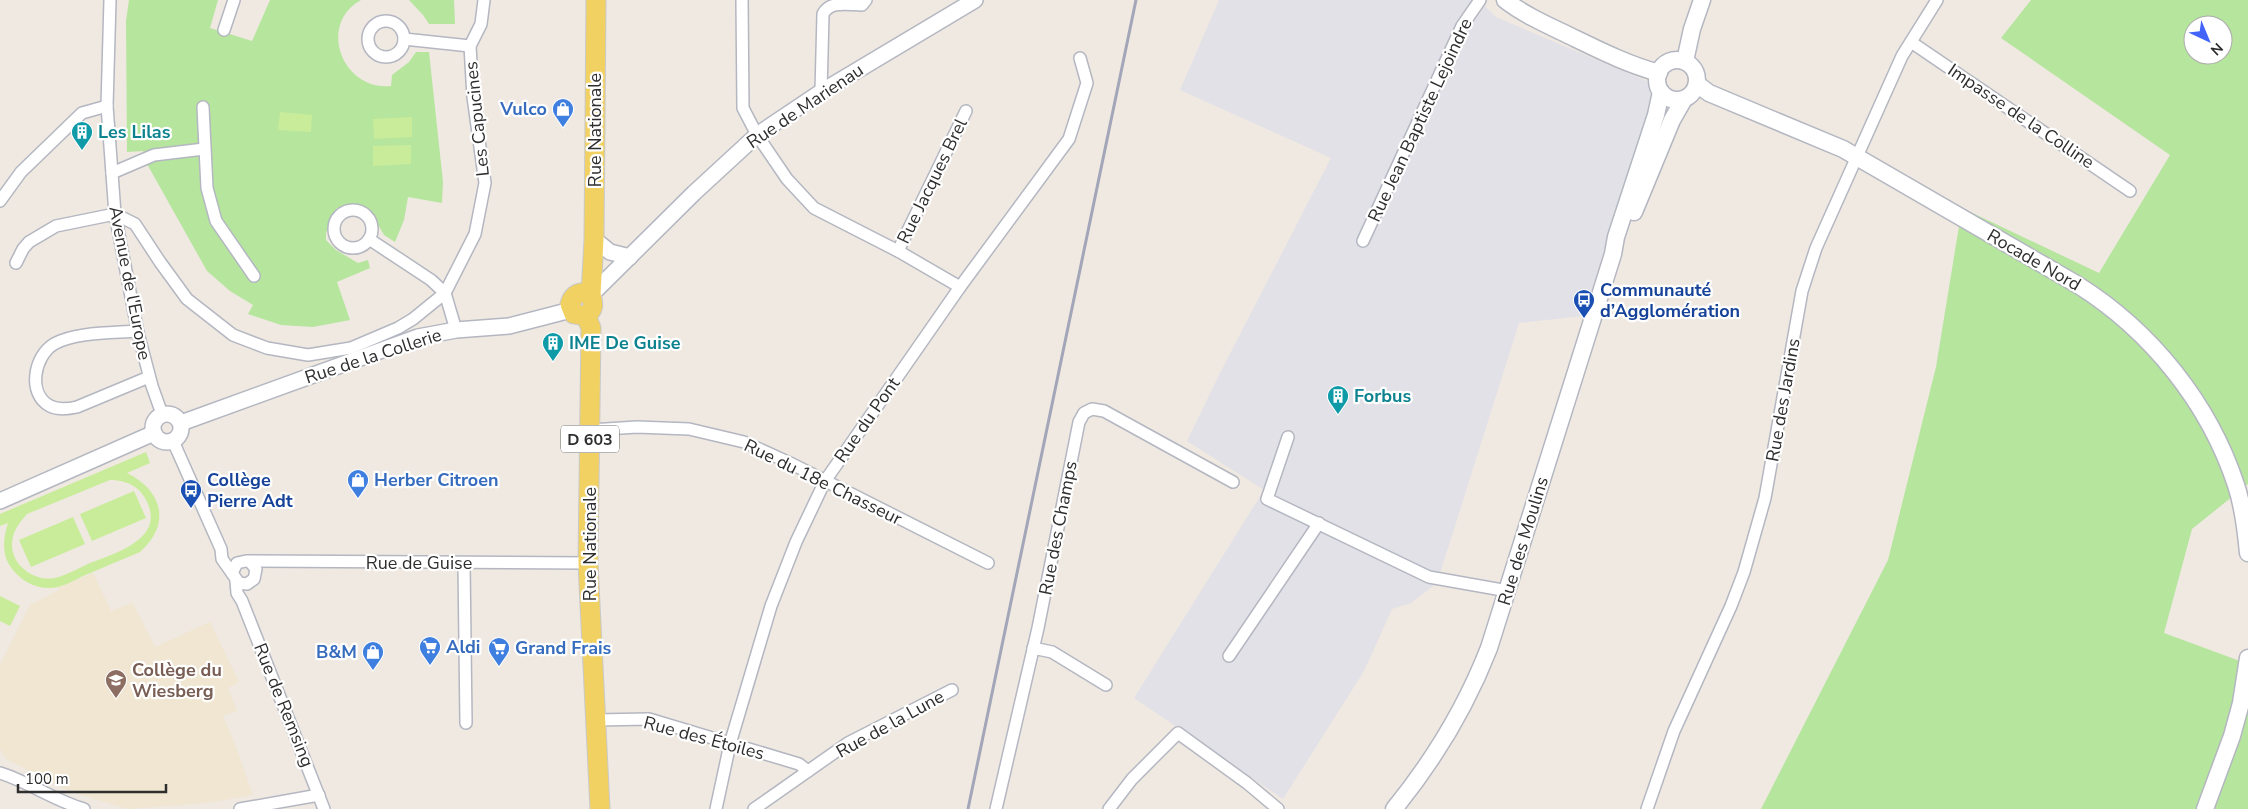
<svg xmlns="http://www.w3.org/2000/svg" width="2248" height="809" font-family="'Nunito Sans',sans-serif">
<rect width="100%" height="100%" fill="#efe9e1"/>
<path fill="#e3e1e8" d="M 1219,0 L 1479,0 L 1496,17 L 1651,83 L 1656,98 L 1583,316 L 1519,323 L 1437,583 L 1411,603 L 1392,609 L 1364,671 L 1283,799 L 1134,698 L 1264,490 L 1187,441 L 1219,375 L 1331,158 L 1180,90 Z"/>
<path fill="#f0e6d1" d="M 93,573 L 111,611 L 133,603 L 155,647 L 210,622 L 239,682 L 228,688 L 237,711 L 223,716 L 233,739 L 253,795 L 207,803 L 128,809 L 71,792 L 6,759 L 0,749 L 0,665 L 30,605 L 59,590 L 59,587 Z"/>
<g fill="#b6e59e" fill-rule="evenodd">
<path d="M 129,0 L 218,0 L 210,28 L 252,41 L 270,0 L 361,0 C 317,24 342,91 391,86 L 392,75 L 409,62 L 416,52 L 429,52 L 443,182 L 442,203 L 408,197 L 404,220 L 395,242 L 384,235 L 376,221 L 365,207 L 337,208 L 326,233 L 326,240 L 336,250 L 358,263 L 368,260 L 370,268 L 337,282 L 350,320 L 313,327 L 281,325 L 248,314 L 253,305 L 230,291 L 207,271 L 147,164 L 143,151 L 127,152 L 126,21 Z"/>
<path d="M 409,0 L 454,0 L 455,24 L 429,24 L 423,15 Z"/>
<path d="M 2031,0 L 2248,0 L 2248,484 L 2192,529 L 2164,633 L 2248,664 L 2248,809 L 1761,809 L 1888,560 L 1936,367 L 1962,208 L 2099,273 L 2170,155 L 2001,38 ZM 2193,25 L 2223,25 L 2223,55 L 2193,55 Z"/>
</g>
<g fill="#c9ec9a" fill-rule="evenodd">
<path d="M 280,112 L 312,115 L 311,132 L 278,130 Z"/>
<path d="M 412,117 L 412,137 L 374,139 L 373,119 Z"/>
<path d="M 411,145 L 411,164 L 373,166 L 373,146 Z"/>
<path d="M 146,452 L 150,463 L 127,473 C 162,490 172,524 140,552 C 121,560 102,568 83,576 C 75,580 66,585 58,587 C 41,591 23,583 13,570 C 1,556 3,539 8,523 L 0,526 L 0,514 ZM 110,480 C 126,480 140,486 147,502 C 165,539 115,553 90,563 C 79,568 67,575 55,578 C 35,582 12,566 12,545 C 12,532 19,523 27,514 Z"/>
<path d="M 134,491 L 146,518 L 92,541 L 80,514 Z"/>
<path d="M 73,517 L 85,544 L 31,567 L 19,540 Z"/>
<path d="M 0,596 L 20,606 L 10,626 L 0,621 Z"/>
</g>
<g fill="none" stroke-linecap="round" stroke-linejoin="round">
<g stroke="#b4b7c1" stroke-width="14">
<g id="minor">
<path d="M 110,0 L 107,106 L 115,214 L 138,333 L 152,386 L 162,414"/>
<path d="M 742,0 L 743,108 L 757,135 L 787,179 L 814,208 L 898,251 L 960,287"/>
<circle cx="386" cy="39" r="18"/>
<path d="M 224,30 L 234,0"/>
<path d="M 404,39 L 470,46"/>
<path d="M 1911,42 L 2130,191"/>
<path d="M 821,92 L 823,14 C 830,0 848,5 862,5 L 866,0"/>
<path d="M 203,107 L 207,188 L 216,221 L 254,276"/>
<path d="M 112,173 L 154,155 L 204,149"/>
<path d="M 0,201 L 21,172 L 82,113 L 107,106"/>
<circle cx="353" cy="229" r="19"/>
<path d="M 369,239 L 431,280 L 445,293 L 456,330"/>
<path d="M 1363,241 L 1462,26 L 1480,0"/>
<path d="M 898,251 L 966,111"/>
<path d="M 16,263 L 23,249 L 29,242 L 56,226 L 115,214 L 135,224 L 160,262 L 187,299 L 233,335 L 267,348 L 308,355 L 351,348 L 398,328 L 413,319 L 445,293 L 475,234 L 485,183 L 473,97 L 470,46 L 481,24 L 484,0"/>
<path d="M 137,331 C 113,333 75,332 54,344 C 34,356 27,394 50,406 C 58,410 68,409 77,407 L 149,377"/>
<path d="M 590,430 L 637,427 L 689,429 L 744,442 L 790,463 L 988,563"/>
<path d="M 1288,437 L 1267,499 L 1429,577 L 1508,591"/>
<path d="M 173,441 L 221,549 L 222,559 L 239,583 L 247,584 L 254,579 L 256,569 L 250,562"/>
<path d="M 464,563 L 466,723"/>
<path d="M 232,573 L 237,563 L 246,561 L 588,563"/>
<path d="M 236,581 L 237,593 L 242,601 L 324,809"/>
<path d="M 1033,648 L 1052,652 L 1106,685"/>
<path d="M 1229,656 L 1319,523"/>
<path d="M 596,720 L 649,719 L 799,764 L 808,771"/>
<path d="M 0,773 C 29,782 55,801 84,809"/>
<path d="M 240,809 L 319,795"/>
<path d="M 716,809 L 730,744 L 771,606 L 796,542 L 825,481 L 960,287 L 1069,139 L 1087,83 L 1080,58"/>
<path d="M 754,809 L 848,743 L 952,690"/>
<path d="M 996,809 L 1038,628 L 1079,422 L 1084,413 L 1092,409 L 1104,411 L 1233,482"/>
<path d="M 1109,809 L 1132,779 L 1178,733 L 1247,783 L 1278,809"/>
<path d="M 1647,809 L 1674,731 L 1731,606 L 1744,572 L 1765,498 L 1802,291 L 1816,248 L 1902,56 L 1937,0"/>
</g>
</g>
<g stroke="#b4b7c1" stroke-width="18">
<g id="tertiary">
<path d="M 594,239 L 610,252 L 630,257"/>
<path d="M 591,295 L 694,193 L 757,135 L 821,92 L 975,0"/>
<circle cx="167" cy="428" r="14"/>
<path d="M 181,423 L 418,337 L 456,330 L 509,326 L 571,310"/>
<path d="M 0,501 L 154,433"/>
</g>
</g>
<g stroke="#b4b7c1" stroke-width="19">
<g id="secondary">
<path d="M 1505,0 C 1523,14 1545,24 1566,34 C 1597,49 1626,64 1659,73"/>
<circle cx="1677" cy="80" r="20"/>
<path d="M 1685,61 L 1692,29 L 1702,0"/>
<path d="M 1697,84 L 1709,93 L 1843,149 L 2078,285 C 2151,331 2209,403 2236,485 C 2243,506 2246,531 2248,553"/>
<path d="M 1634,212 L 1672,120 L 1684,99"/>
<path d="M 1394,809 C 1434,760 1466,707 1489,648 L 1613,254 L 1616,237 L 1656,115 L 1661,92"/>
<path d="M 2205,809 L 2232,736 L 2241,703 L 2248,658"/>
</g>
</g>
<g stroke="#c9c9c9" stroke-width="21">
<g id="primary">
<path d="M 586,316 L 591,328 L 588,563 L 600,809"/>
<path d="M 586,316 C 594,309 594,305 591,295 L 594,239 L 596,0"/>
<path d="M 586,316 L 574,314 L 570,304 C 573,294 581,290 591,295"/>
</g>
</g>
<use href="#minor" stroke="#fff" stroke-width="11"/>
<use href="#tertiary" stroke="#fff" stroke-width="15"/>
<use href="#secondary" stroke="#fff" stroke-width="16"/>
<use href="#primary" stroke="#f2d163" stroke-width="19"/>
<path stroke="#a3a6b8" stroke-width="3" d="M 968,809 L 1136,0"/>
</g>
<defs>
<g id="shop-pin" transform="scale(1.125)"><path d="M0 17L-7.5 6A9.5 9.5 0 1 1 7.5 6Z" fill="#3f7fe0" stroke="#fff"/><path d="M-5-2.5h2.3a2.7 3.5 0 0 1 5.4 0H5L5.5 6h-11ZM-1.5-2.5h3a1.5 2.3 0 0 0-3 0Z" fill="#fff"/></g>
<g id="building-pin" transform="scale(1.125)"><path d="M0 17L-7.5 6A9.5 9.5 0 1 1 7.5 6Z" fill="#0f9aa8" stroke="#fff"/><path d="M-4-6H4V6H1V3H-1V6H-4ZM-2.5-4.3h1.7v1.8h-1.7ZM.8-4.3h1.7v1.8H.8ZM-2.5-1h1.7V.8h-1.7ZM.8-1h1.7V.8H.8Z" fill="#fff"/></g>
<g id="bus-pin" transform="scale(1.125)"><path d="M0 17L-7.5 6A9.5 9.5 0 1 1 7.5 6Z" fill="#1a4fb4" stroke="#fff"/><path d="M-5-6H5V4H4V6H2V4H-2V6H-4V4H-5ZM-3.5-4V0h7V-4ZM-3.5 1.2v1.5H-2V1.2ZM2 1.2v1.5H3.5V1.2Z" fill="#fff"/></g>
<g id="supermarket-pin" transform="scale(1.125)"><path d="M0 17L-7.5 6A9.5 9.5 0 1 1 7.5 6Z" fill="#3f7fe0" stroke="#fff"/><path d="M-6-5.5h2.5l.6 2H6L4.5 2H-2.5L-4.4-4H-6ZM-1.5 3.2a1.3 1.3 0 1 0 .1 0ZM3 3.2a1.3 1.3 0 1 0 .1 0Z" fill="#fff"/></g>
<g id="school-pin" transform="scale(1.125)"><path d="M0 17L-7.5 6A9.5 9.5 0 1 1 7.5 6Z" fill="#8d6e63" stroke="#fff"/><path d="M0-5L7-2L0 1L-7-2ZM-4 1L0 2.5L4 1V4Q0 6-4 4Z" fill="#fff"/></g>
</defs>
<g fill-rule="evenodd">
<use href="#shop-pin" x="563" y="109"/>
<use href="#building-pin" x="82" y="132"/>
<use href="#bus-pin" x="1584" y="300"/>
<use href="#building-pin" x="553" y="343"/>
<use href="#building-pin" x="1338" y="396"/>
<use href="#shop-pin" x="358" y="480"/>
<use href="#bus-pin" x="191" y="490"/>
<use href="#supermarket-pin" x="430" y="647"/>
<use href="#supermarket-pin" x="499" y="648"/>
<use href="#shop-pin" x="373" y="652"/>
<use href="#school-pin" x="116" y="680"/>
</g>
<g text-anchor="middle" stroke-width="4.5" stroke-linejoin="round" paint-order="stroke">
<rect fill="#fff" stroke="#6d6d6d" stroke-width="1" x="561" y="425.5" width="58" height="27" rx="4"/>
<g font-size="16" font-weight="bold" fill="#2e2e2e">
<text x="590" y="445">D 603</text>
</g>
<g font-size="18" fill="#2e2e2e" stroke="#fff">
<text transform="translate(805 106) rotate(-34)" y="6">Rue de Marienau</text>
<text transform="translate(2021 116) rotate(34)" y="6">Impasse de la Colline</text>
<text transform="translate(477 119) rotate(-96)" y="6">Les Capucines</text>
<text transform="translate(1420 120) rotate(-65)" y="6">Rue Jean Baptiste Lejoindre</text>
<text transform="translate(595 130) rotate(-90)" y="6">Rue Nationale</text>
<text transform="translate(932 181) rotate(-64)" y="6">Rue Jacques Brel</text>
<text transform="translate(2034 260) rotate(30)" y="6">Rocade Nord</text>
<text transform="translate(130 283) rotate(79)" y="6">Avenue de l'Europe</text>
<text transform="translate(373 356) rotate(-18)" y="6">Rue de la Collerie</text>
<text transform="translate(1783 400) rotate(-80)" y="6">Rue des Jardins</text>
<text transform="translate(867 420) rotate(-55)" y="6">Rue du Pont</text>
<text transform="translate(823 482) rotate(26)" y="6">Rue du 18e Chasseur</text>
<text transform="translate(1058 528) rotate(-79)" y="6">Rue des Champs</text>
<text transform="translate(1523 541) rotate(-73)" y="6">Rue des Moulins</text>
<text transform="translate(590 544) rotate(-90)" y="6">Rue Nationale</text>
<text x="419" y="569">Rue de Guise</text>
<text transform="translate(284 705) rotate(68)" y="6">Rue de Remsing</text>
<text transform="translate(890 724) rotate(-29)" y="6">Rue de la Lune</text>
<text transform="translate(704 738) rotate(15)" y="6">Rue des Étoiles</text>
</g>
<g font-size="18" font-weight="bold" fill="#366cbe" stroke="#fff" text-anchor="start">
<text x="547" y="115" text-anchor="end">Vulco</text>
<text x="374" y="486">Herber Citroen</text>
<text x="446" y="653">Aldi</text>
<text x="515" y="654">Grand Frais</text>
<text x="357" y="658" text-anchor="end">B&amp;M</text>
</g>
<g font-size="18" font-weight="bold" fill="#0d838f" stroke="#fff" text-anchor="start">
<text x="98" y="138">Les Lilas</text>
<text x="569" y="349">IME De Guise</text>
<text x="1354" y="402">Forbus</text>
</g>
<g font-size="18" font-weight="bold" fill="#164399" stroke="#fff" text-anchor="start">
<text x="1600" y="296">Communauté<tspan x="1600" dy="21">d’Agglomération</tspan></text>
<text x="207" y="486">Collège<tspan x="207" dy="21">Pierre Adt</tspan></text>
</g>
<g font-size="18" font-weight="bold" fill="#785e54" stroke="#fff" text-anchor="start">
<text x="132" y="676">Collège du<tspan x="132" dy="21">Wiesberg</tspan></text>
</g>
</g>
<g transform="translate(2208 40) rotate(136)"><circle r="24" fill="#ffffff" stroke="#ababab"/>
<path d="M0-4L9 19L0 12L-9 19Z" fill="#4264fb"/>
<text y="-8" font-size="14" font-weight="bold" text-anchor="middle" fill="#2e2e2e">N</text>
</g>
<path d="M18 784v8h148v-8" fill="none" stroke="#2e2e2e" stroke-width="2.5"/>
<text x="25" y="784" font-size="15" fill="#2e2e2e" stroke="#ffffff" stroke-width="4" paint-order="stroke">100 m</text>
</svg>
